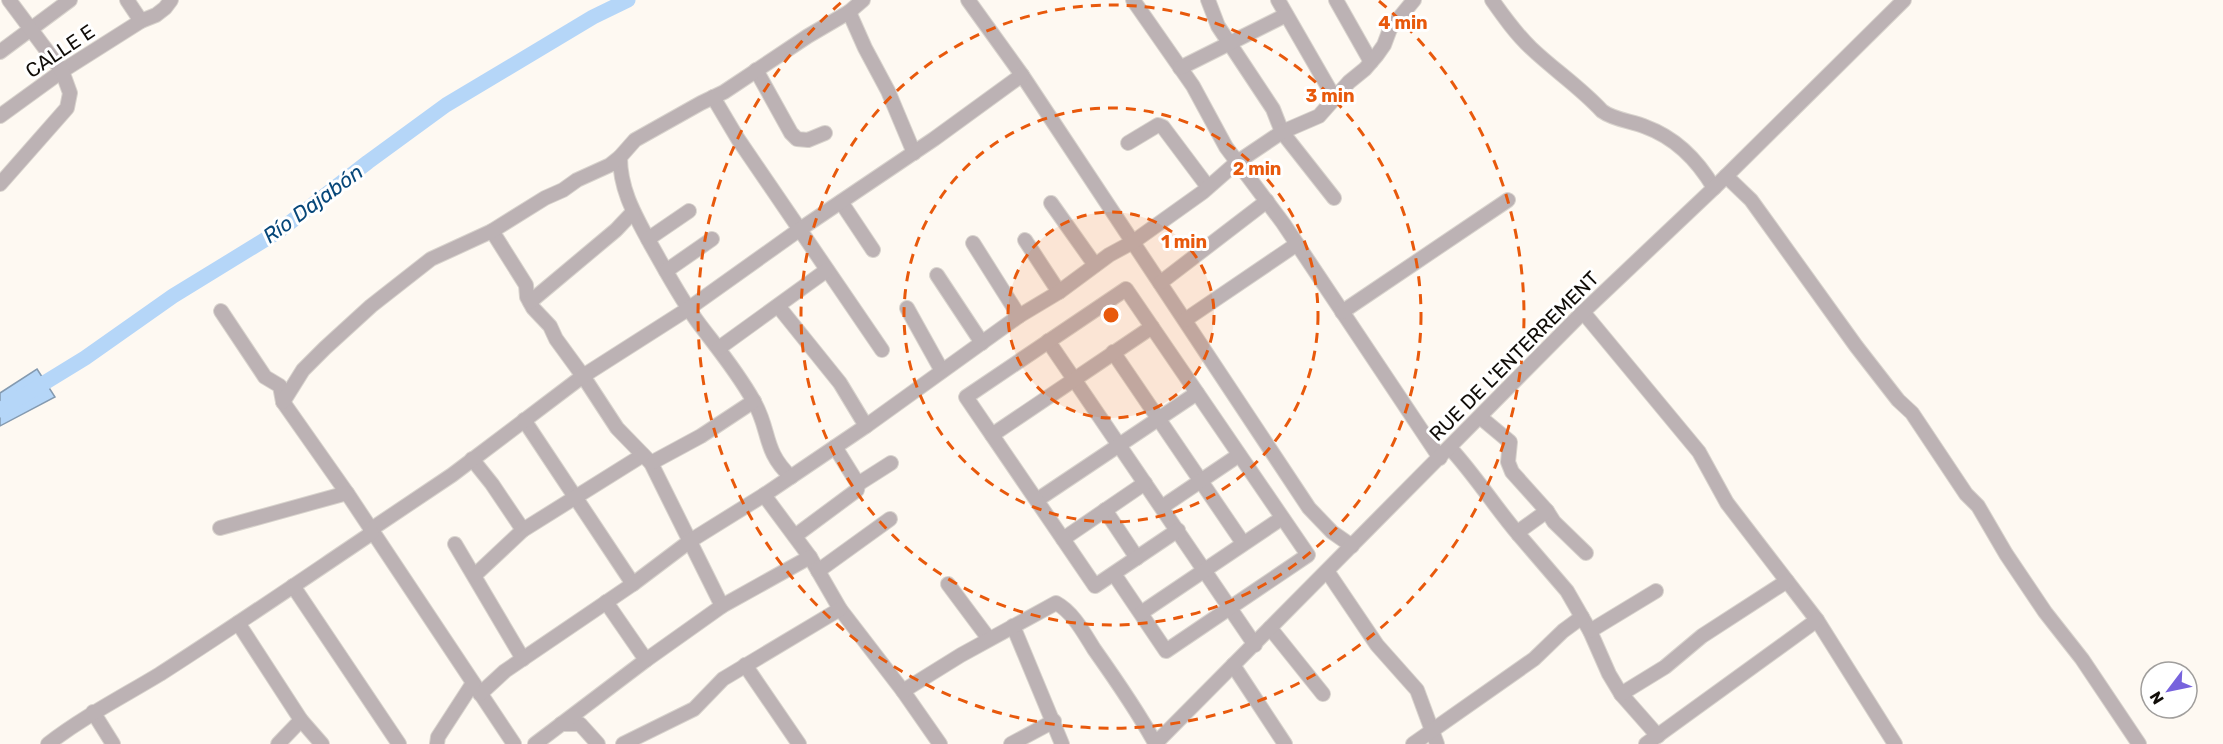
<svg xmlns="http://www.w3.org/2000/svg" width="2223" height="744" font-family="Rubik,sans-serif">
<rect width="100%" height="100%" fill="#fef9f2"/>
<path fill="#b5d6f8" stroke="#849ab0" stroke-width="1.5" d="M 37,369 L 55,397 L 0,426 L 0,393 Z"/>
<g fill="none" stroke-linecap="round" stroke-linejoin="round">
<path stroke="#b5d6f8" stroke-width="15" d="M 0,410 L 85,358 L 173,296 L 279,231 L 368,162 L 446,105 L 593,17 L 628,0"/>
<g stroke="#d8d3cd" stroke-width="16">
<g id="minor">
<path d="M 127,0 L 141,21"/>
<path d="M 968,0 L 1022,75 L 1309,508 L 1332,532 L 1352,546"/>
<path d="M 1133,0 L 1193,86 L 1226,147 L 1283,223 L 1440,458"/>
<path d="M 1208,0 L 1218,26 L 1273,109 L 1282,132 L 1334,198"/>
<path d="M 1278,0 L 1335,99"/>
<path d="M 1336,0 L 1371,62"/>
<path d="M 1492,0 C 1504,17 1516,34 1531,48 C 1554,70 1580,87 1602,111 C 1614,120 1632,121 1646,127 C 1676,138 1698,161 1714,188"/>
<path d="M 849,12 L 865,48 L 888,91 L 914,153"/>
<path d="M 0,52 L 70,0"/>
<path d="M 1180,68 L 1286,15"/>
<path d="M 756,70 L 791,133 L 797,139 L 808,140 L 825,133"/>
<path d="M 713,97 L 738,139 L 882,350"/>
<path d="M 0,116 L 62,71 L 141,21 L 156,15 L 165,8 L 171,0"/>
<path d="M 1128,143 L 1158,125 L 1163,127 L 1208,187"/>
<path d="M 620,157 C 620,190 635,215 650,243 C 666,271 681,300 700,325 C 719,350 738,373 753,400 C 771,430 762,450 791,477"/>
<path d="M 1726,176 L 1751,200 L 1856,346 L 1898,400 L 1912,413 L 1966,494 L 1978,506 L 2006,554 L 2045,612 L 2082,659 L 2139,744"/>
<path d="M 0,184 L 67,108 L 70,93 L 62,71 L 9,0"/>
<path d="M 841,202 L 873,250"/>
<path d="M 1051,203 L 1095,265"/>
<path d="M 492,231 L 526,285 L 527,297 L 533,308 L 550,326 L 556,339 L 583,376 L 617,428 L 651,463 L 722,606"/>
<path d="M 648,239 L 689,211"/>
<path d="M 1025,240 L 1059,292"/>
<path d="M 973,243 L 1019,316"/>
<path d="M 666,271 L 712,239"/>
<path d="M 937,275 L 982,343"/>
<path d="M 1160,283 L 1267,201"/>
<path d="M 530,302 L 616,230 L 633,212"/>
<path d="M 778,306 L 840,383 L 866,426"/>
<path d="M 907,308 L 942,371"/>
<path d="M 221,311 L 265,377 L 280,386 L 283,402 L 347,493 L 514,744"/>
<path d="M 1342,312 L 1508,200"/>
<path d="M 1583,312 L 1699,452 L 1727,503 L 1817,620 L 1895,744"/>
<path d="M 1185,320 L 1297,244"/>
<path d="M 1048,341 L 1255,645"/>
<path d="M 719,348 L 827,270"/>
<path d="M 1113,352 L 1243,543"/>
<path d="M 283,402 L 303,370 L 325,348 L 371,306 L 431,259 L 492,231 L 545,198 L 563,190 L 577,180 L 610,165 L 620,157 L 635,140 L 701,103 L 724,92 L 808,36 L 849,12 L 863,0"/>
<path d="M 1480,417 L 1510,442 L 1508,462 L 1512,472 L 1547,511 L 1554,522 L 1586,553"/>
<path d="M 524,420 L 633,584"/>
<path d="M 992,435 L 1152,327"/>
<path d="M 1450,448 C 1475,475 1495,507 1519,535"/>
<path d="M 472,459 L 492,484 L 523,530"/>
<path d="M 651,463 L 701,436 L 754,401"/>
<path d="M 858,484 L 891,463"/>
<path d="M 764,495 L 810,557 L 840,609 L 903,691 L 940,744"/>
<path d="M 1037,500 L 1197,393"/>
<path d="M 1162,507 L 1239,455"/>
<path d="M 1105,510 L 1137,558"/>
<path d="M 1547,511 L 1522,529 L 1519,535 L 1567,591 L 1590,631 L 1609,674 L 1621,694 L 1658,736"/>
<path d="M 220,528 L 347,493"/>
<path d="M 370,530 L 452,475 L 583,376 L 688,309 L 796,232 L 934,139 L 1022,75"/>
<path d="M 795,536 L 857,490 L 858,484 L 835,447"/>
<path d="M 1063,539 L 1145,483"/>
<path d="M 455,544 L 523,659"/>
<path d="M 818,571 L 890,519"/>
<path d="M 1327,571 L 1377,645 L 1417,690 L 1437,744"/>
<path d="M 1114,574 L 1166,651 L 1308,555 L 1126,289 L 966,397 L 1095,586 L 1178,530"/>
<path d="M 475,575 L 523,530 L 643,455"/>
<path d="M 948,584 L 989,639"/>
<path d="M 293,586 L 399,744"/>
<path d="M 1141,613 L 1282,518"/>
<path d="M 238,623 L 301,720 L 322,744"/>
<path d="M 1013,626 L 1062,744"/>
<path d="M 1270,628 L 1323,694"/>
<path d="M 1590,631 L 1656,591"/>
<path d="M 646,660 L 722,606 L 810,557"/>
<path d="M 745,665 L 799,744"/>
<path d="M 1233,665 L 1285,744"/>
<path d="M 903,691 L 961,655 L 1056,603 C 1073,612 1084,633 1094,649 C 1116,680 1137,710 1155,743"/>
<path d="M 480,694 L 505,671 L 633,584 L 690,541 L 764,495 L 866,426 L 1019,316 L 1059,292 L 1109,255 L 1133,242 L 1203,192 L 1236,163 L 1282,132 L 1319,116 L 1349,82 L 1365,69 L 1377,55 L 1384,45 L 1390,29 L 1414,0"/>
<path d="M 1621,694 L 1665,667 L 1702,636 L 1787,581"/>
<path d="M 93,712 L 113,744"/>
<path d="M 561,724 L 580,724 L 598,744"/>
<path d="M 48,744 C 83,717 122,697 160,674 C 232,628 302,580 372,533"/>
<path d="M 278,744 L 301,720"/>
<path d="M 437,744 L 438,737 L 473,683"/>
<path d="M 535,744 L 646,660 L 606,602"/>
<path d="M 623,744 L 694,709 L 723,679 L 840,609"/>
<path d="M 1011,744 L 1054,721"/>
<path d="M 1155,744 L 1583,312 L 1714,188 L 1904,0"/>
<path d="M 1413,744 L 1534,659 L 1563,631 L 1582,617"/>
<path d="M 1646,744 L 1817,620"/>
</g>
</g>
<use href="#minor" stroke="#bcb2b4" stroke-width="14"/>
</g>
<circle cx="1111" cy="315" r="103" fill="#e8590c" fill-opacity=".12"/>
<g fill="none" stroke="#e8590c" stroke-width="3" stroke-dasharray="10 8">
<circle cx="1111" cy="315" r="103"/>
<circle cx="1111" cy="315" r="207"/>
<circle cx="1111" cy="315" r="310"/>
<path d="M1379 1A413 413 0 1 1 843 1"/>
</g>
<g text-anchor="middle" stroke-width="6" stroke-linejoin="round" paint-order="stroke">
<g font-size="20" fill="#110d08" stroke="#fff">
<text transform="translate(60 51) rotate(-34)" y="7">CALLE E</text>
<text transform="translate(1514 356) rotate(-45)" y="7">RUE DE L'ENTERREMENT</text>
</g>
<g font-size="21" font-style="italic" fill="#074779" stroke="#fff">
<text transform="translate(313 204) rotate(-36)" y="7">Río Dajabón</text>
</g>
</g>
<circle cx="1111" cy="315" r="9" fill="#e8590c" stroke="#fff" stroke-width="3"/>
<g font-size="18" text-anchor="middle" font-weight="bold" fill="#e8590c" stroke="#fff" stroke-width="6" stroke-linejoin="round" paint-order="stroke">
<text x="1403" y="29">4 min</text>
<text x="1330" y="102">3 min</text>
<text x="1257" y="175">2 min</text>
<text x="1184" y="248">1 min</text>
</g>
<g transform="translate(2169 690) rotate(238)"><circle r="28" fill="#ffffff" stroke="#a09e9c" stroke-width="1.5"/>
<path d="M0-4.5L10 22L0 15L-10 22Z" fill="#7763dd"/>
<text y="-9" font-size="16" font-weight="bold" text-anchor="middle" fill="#110d08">N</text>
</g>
</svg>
